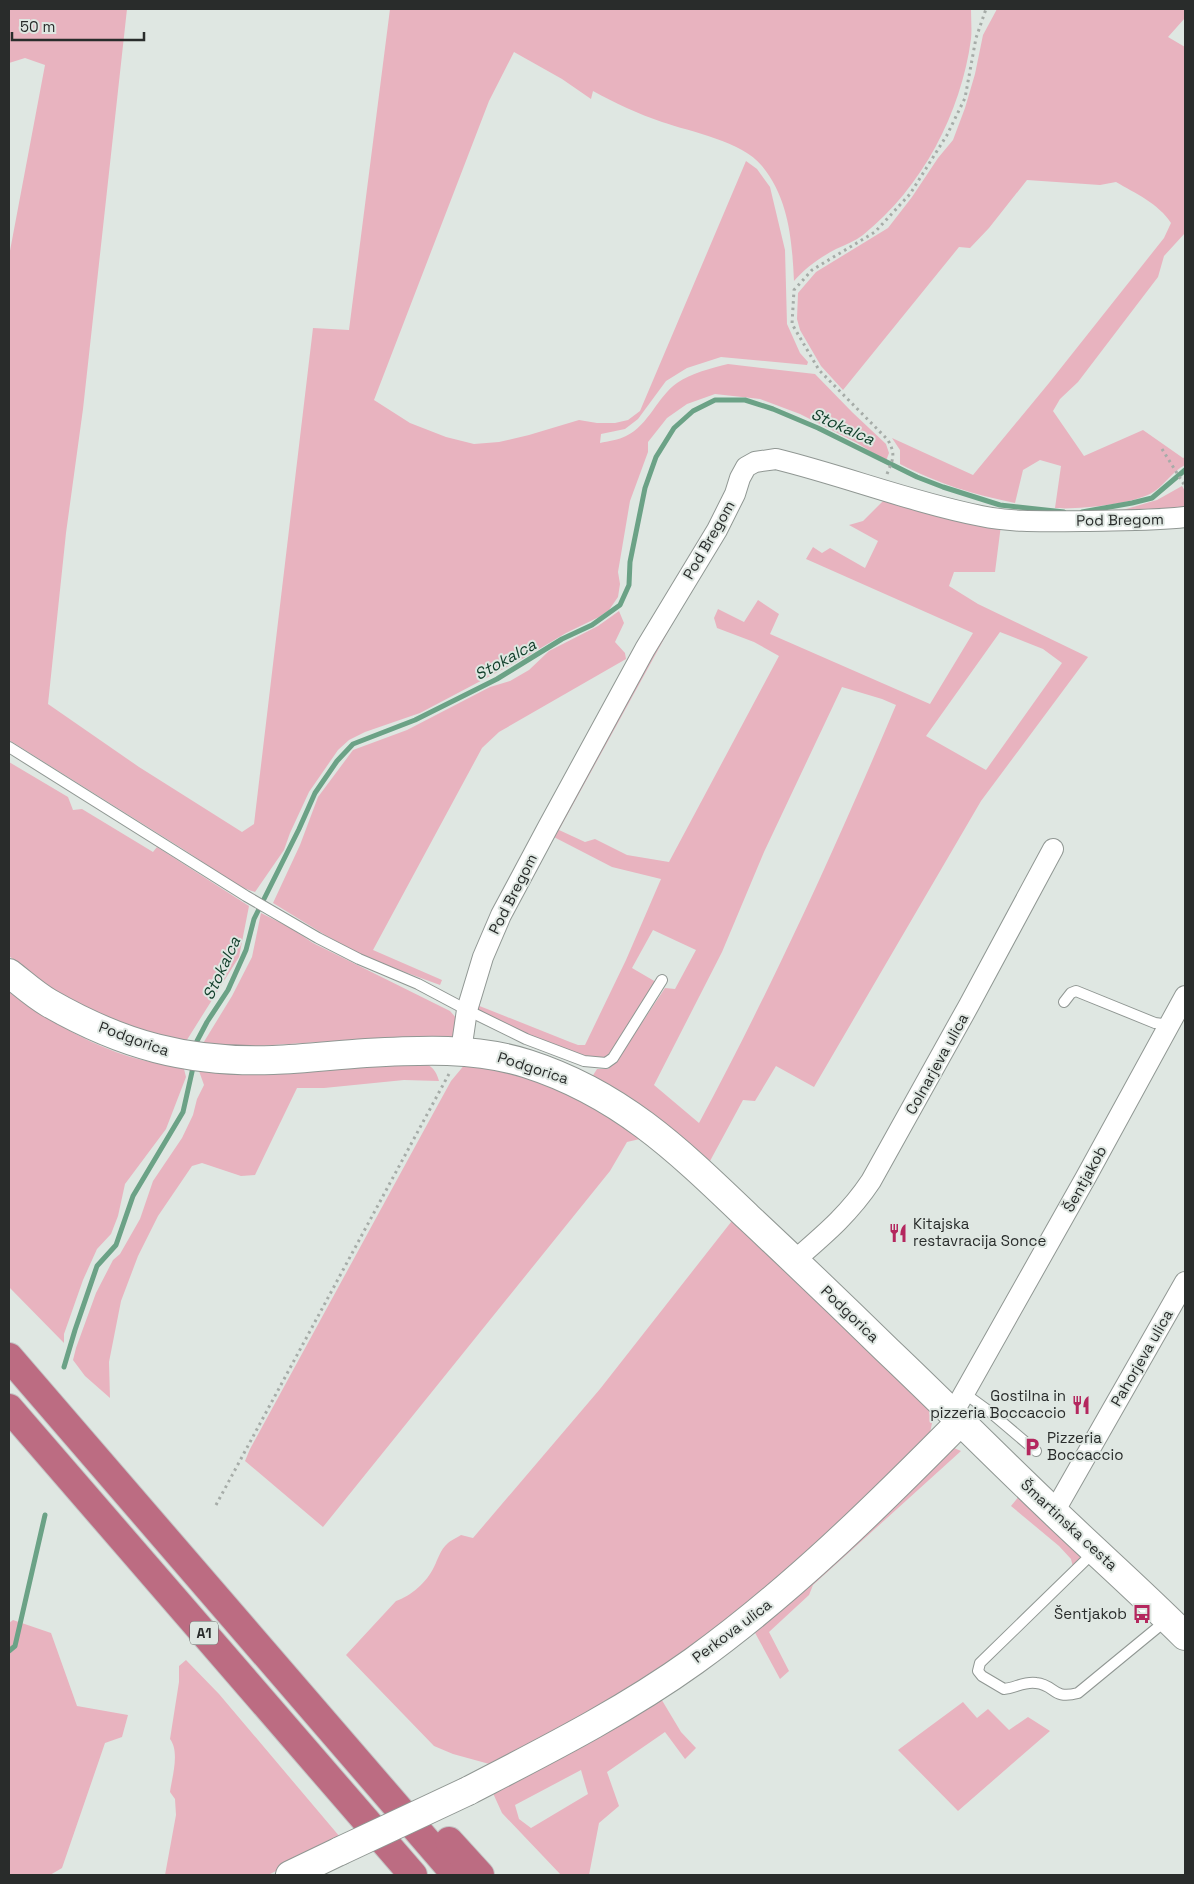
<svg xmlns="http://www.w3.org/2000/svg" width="1194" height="1884" font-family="'Space Grotesk',sans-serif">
<rect width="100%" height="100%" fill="#dfe7e2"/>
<g fill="#e8b3bf" fill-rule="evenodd">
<path d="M 9,9 L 127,9 L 83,409 L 66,533 L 48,704 L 139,767 L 242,832 L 254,824 L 313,328 L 349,330 L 390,9 L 971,9 C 971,19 972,30 971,39 C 961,113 922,188 863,235 C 855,241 845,245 836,249 C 821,257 805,268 794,281 C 792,240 789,199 762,166 C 742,141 691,132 662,122 C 638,114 615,103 593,91 L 591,99 L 562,79 L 514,52 L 489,101 L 374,400 L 410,423 L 446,437 L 474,444 L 499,442 L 529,435 L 579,420 L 597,423 L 615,423 L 628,420 L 640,411 L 746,161 L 757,169 L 770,187 L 785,250 L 787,324 L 800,353 L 808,362 L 807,365 L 721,357 L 687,368 L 666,381 L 638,419 L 625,429 L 601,434 L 600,443 C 608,441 619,440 626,436 C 649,425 657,397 677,383 C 691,373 712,368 728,364 L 815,374 L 852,412 L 886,444 L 889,453 L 886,461 L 857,443 L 800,414 L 760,399 L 715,394 L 687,404 L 667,418 L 648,442 L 648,452 L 630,501 L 618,572 L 620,584 L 618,597 L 609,610 L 599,617 L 566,633 L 524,658 L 420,713 L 365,732 L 349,740 L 338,750 L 309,792 L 290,833 L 284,850 L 255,892 L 240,887 L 186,851 L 9,740 L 9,256 L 45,65 L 25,58 L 9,63 Z"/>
<path d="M 997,9 L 1185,9 L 1185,18 L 1168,37 L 1185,47 L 1185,233 L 1164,256 L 1158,277 L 1078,382 L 1060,399 L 1053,411 L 1084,456 L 1143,430 L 1183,458 L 1185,457 L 1185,465 C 1171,472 1164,487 1150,494 C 1130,504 1077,510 1055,508 L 1061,466 L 1040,460 L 1023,470 L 1015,503 C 972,494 939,484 900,464 L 900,450 L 892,438 L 973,475 L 1049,383 L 1164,238 L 1171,223 C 1159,204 1135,193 1116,182 L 1100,185 L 1027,180 L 989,228 L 970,248 L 959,247 L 843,390 L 821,366 L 800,330 L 797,319 L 798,293 L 816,272 L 888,228 L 912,197 L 938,158 L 953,140 L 965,108 L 975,74 L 983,35 Z"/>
<path d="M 1182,486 L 1185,491 L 1184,513 L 1109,514 L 1157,500 Z"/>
<path d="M 887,497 L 1001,525 L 995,572 L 954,572 L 949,586 L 978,604 L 1088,657 L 981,801 L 814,1087 L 776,1066 L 755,1101 L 743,1100 L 710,1161 L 635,1101 L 592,1077 L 597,1069 L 608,1069 L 615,1063 L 665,988 L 675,989 L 696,950 L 653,930 L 632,968 L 656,982 L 611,1056 C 607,1058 604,1060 600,1060 C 579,1060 493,1023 477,1009 L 477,1005 L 570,1042 L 578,1045 L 585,1045 L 626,960 L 661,879 L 612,867 L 550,835 L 574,787 L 675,619 L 559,830 L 585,842 L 595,839 L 627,855 L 669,862 L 779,656 L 754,642 L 717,628 L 714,618 L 718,609 L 744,622 L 758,600 L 779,614 L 770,634 L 930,704 L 973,633 L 806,559 L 813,547 L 822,553 L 830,548 L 865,568 L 878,541 L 849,525 L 863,521 ZM 1000,632 L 1043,649 L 1062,663 L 986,770 L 926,736 ZM 842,687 L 882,699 L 896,705 C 836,847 772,987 699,1123 L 654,1085 L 722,952 L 764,852 Z"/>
<path d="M 619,611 L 624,623 L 615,642 L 625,653 L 626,659 L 499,732 L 482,748 L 373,950 L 442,980 L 440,985 L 369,959 L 325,935 L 273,903 L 300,845 L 318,797 L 353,750 L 407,730 L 490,687 L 510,681 L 529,670 L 549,651 L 598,626 Z"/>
<path d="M 9,762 L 68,797 L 73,810 L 82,809 L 153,852 L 157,847 L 249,906 L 239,957 L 185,1043 C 165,1037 145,1033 126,1027 C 83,1013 43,984 9,956 Z"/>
<path d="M 261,913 L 289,927 L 313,943 L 450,1011 L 458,1020 L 453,1037 L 368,1039 L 257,1046 L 211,1047 L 202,1045 L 232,996 L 252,957 Z"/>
<path d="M 9,992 C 49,1021 94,1048 142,1060 C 156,1063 170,1066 184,1069 L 186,1077 L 166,1129 L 125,1184 L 118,1216 L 111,1234 L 97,1249 L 83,1280 L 64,1334 L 64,1343 L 9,1287 Z"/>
<path d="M 421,1061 C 432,1066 436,1070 439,1081 L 404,1080 L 324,1088 L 297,1088 L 255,1175 L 241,1176 L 202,1163 L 192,1166 L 158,1216 L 138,1256 L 121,1301 L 109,1362 L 110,1398 L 85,1376 L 73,1360 L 76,1348 L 96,1293 L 113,1260 L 120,1254 L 140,1219 L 153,1181 L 182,1138 L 193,1115 L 197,1099 L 204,1085 L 199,1071 L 244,1074 Z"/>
<path d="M 466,1063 L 509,1072 L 571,1093 L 644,1138 L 627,1142 L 610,1171 L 323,1527 L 245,1461 L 250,1449 L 423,1132 L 451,1081 Z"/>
<path d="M 735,1217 L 928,1408 L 932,1423 L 930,1433 L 860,1507 L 689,1655 L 493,1765 L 453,1754 L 434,1746 L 346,1655 L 396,1601 C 411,1596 427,1582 434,1567 C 438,1559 440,1550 448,1543 C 451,1540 457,1538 461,1535 L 473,1538 L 600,1389 Z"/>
<path d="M 954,1448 L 961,1451 L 813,1585 L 809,1595 L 769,1632 L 789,1671 L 780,1679 L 753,1629 Z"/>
<path d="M 1020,1495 L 1080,1551 L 1082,1559 L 1073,1567 L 1071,1559 L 1059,1546 L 1011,1506 Z"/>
<path d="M 13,1620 L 51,1633 L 77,1706 L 128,1715 L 122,1737 L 105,1743 L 62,1868 L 50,1875 L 9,1875 L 9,1623 Z"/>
<path d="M 186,1660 L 219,1694 L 340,1837 L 315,1852 L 268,1875 L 165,1875 L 176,1815 L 175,1799 L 170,1792 C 172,1777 180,1752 170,1739 L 179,1682 L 179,1666 Z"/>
<path d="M 660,1697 L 681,1732 L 696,1748 L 685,1759 L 665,1732 L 607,1772 L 619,1806 L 599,1823 L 589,1875 L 561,1875 L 502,1813 L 492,1791 ZM 581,1770 L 588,1794 L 531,1828 L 519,1819 L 515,1805 Z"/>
<path d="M 963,1702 L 977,1718 L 988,1709 L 1009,1730 L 1028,1717 L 1050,1731 L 958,1811 L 898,1750 Z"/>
</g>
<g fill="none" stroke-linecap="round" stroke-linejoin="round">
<g stroke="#6ba286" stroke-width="5">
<path d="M 1082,512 L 1132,503 L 1152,498 L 1185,470"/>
<path d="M 196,1047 L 197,1041 L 207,1022 L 228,990 L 246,950 L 254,919 L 299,829 L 315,793 L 337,761 L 353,744 L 415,720 L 497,679 L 562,639 L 592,625 L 620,605 L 629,585 L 630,562 L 645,488 L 656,457 L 674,428 L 693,411 L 715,400 L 745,400 L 773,409 L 818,428 L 917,477 L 943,487 L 1000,505 L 1064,512"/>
<path d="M 64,1367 L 75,1330 L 97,1266 L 116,1245 L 133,1196 L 183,1112 L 194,1063"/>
<path d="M 9,1651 L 15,1646 L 45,1515"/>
</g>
<g stroke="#909793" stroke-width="12">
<g id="lane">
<path d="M 9,747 L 246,896 L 318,938 L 359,959 L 418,984 L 467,1010 L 526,1039 L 584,1061 L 606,1063 L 613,1058 L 662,980"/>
<path d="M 1064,1002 L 1071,993 L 1076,991 L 1155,1023 L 1170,1025"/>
<path d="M 964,1393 L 990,1412 L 1036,1451"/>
<path d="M 1094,1552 L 980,1663 L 978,1671 L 982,1676 L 1004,1689 C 1015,1688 1025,1681 1036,1683 C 1056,1685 1052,1700 1078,1693 L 1168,1619"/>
</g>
</g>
<g stroke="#909793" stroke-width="22">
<g id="street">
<path d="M 461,1051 L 467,1010 L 483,957 L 501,915 L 548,827 L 645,649 L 717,530 L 735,494 L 740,478 L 746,467 L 755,462 L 776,459 C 845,476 911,502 981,516 C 1014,523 1049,521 1083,521 C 1117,520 1152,521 1185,517"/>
<path d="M 795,1260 C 825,1234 849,1214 871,1181 L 969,1005 L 1053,849"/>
<path d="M 953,1413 L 1086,1177 L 1185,996"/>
<path d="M 1054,1512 L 1185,1282"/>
</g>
</g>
<g stroke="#909793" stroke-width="30">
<g id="secondary">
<path d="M 9,973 C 22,983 35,995 49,1003 C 122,1045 188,1063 273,1060 C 304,1059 335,1055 366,1053 C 420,1050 476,1047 528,1064 C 621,1094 679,1151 748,1217 C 795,1261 841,1305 887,1350 C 944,1404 999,1460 1056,1514 C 1099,1555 1143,1594 1185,1636"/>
<path d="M 468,1791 C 545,1751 623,1712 694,1661 C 791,1591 876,1507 961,1421"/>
<path d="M 290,1875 L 340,1851"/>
</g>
</g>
<g stroke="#c3c4c4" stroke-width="30">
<g id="highway">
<path d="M 9,1357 L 456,1875"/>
<path d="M 9,1408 L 413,1875"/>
<path d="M 449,1841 L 480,1875"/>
</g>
</g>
<g stroke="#a6aca8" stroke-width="3" stroke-dasharray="2.5 4" stroke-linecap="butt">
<path d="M 1162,449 L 1185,486"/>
<path d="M 887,474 C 893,459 896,455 888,440 L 819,370 L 792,324 L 794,290 L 812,270 L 875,232 L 910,194 L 947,135 L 965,98 L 976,38 L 986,9"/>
<path d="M 216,1505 L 450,1072"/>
</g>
<use href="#lane" stroke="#fff" stroke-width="10"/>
<use href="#street" stroke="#fff" stroke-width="20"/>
<use href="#secondary" stroke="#fff" stroke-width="28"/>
<use href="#highway" stroke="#bc6c82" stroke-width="28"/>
<g stroke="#909793" stroke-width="30" stroke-linecap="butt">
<path id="secondary-bridge" d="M 340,1851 L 468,1791"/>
</g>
<use href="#secondary-bridge" stroke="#fff" stroke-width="28"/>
</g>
<defs>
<g id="restaurant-bare" transform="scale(1.5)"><path d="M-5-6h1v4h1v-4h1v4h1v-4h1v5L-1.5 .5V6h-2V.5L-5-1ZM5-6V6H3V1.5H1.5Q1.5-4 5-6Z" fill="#b4275e" stroke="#dfe7e2" stroke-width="2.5" paint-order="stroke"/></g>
<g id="parking-bare" transform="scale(1.5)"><path d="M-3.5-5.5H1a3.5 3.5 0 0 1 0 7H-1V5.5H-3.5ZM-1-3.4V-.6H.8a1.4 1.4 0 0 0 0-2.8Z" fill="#b4275e" stroke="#dfe7e2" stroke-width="2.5" paint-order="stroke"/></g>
<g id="bus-bare" transform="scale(1.5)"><path d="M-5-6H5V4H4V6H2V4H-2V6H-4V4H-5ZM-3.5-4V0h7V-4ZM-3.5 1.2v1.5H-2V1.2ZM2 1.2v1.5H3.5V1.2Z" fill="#b4275e" stroke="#dfe7e2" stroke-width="2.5" paint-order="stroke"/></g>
</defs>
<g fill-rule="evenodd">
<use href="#restaurant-bare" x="898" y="1233"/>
<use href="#restaurant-bare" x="1081" y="1405"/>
<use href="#parking-bare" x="1032" y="1447"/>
<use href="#bus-bare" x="1142" y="1614"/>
</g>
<g text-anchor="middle" stroke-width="4" stroke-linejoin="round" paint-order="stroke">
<rect fill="#dfe7e2" stroke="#606462" stroke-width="1" x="190" y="1621.5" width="28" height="23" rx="4"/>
<g font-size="14" font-weight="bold" fill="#292c2b">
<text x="204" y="1638">A1</text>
</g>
<g font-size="15" fill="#292c2b" stroke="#dfe7e2">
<text transform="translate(1120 520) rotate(-1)" y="5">Pod Bregom</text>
<text transform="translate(709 540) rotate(-60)" y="5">Pod Bregom</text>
<text transform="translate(513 894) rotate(-63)" y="5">Pod Bregom</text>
<text transform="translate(134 1039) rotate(20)" y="5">Podgorica</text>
<text transform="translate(937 1064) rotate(-61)" y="5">Colnarjeva ulica</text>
<text transform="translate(533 1068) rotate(18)" y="5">Podgorica</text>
<text transform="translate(1085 1179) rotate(-61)" y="5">Šentjakob</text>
<text transform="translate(850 1314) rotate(44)" y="5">Podgorica</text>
<text transform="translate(1142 1358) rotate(-60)" y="5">Pahorjeva ulica</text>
<text transform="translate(1069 1525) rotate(43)" y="5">Šmartinska cesta</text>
<text transform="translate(732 1631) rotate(-37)" y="5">Perkova ulica</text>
</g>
<g font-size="15" fill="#292c2b" stroke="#dfe7e2" text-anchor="start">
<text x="913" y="1229">Kitajska<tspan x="913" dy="17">restavracija Sonce</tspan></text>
<text x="1066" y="1401" text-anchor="end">Gostilna in<tspan x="1066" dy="17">pizzeria Boccaccio</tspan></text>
<text x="1047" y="1443">Pizzeria<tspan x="1047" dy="17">Boccaccio</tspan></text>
<text x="1127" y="1619" text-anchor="end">Šentjakob</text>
</g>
<g font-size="16" font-style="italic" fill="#103e2a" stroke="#dfe7e2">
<text transform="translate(843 426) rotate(24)" y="6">Stokalca</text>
<text transform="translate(505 659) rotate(-29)" y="6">Stokalca</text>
<text transform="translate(221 968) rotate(-65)" y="6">Stokalca</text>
</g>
</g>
<rect width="1194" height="1884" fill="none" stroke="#292c2b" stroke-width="20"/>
<path d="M12 32v8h132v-8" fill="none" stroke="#292c2b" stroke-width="2.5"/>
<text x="20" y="32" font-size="15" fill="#292c2b" stroke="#dfe7e2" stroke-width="4" paint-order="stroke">50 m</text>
</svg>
